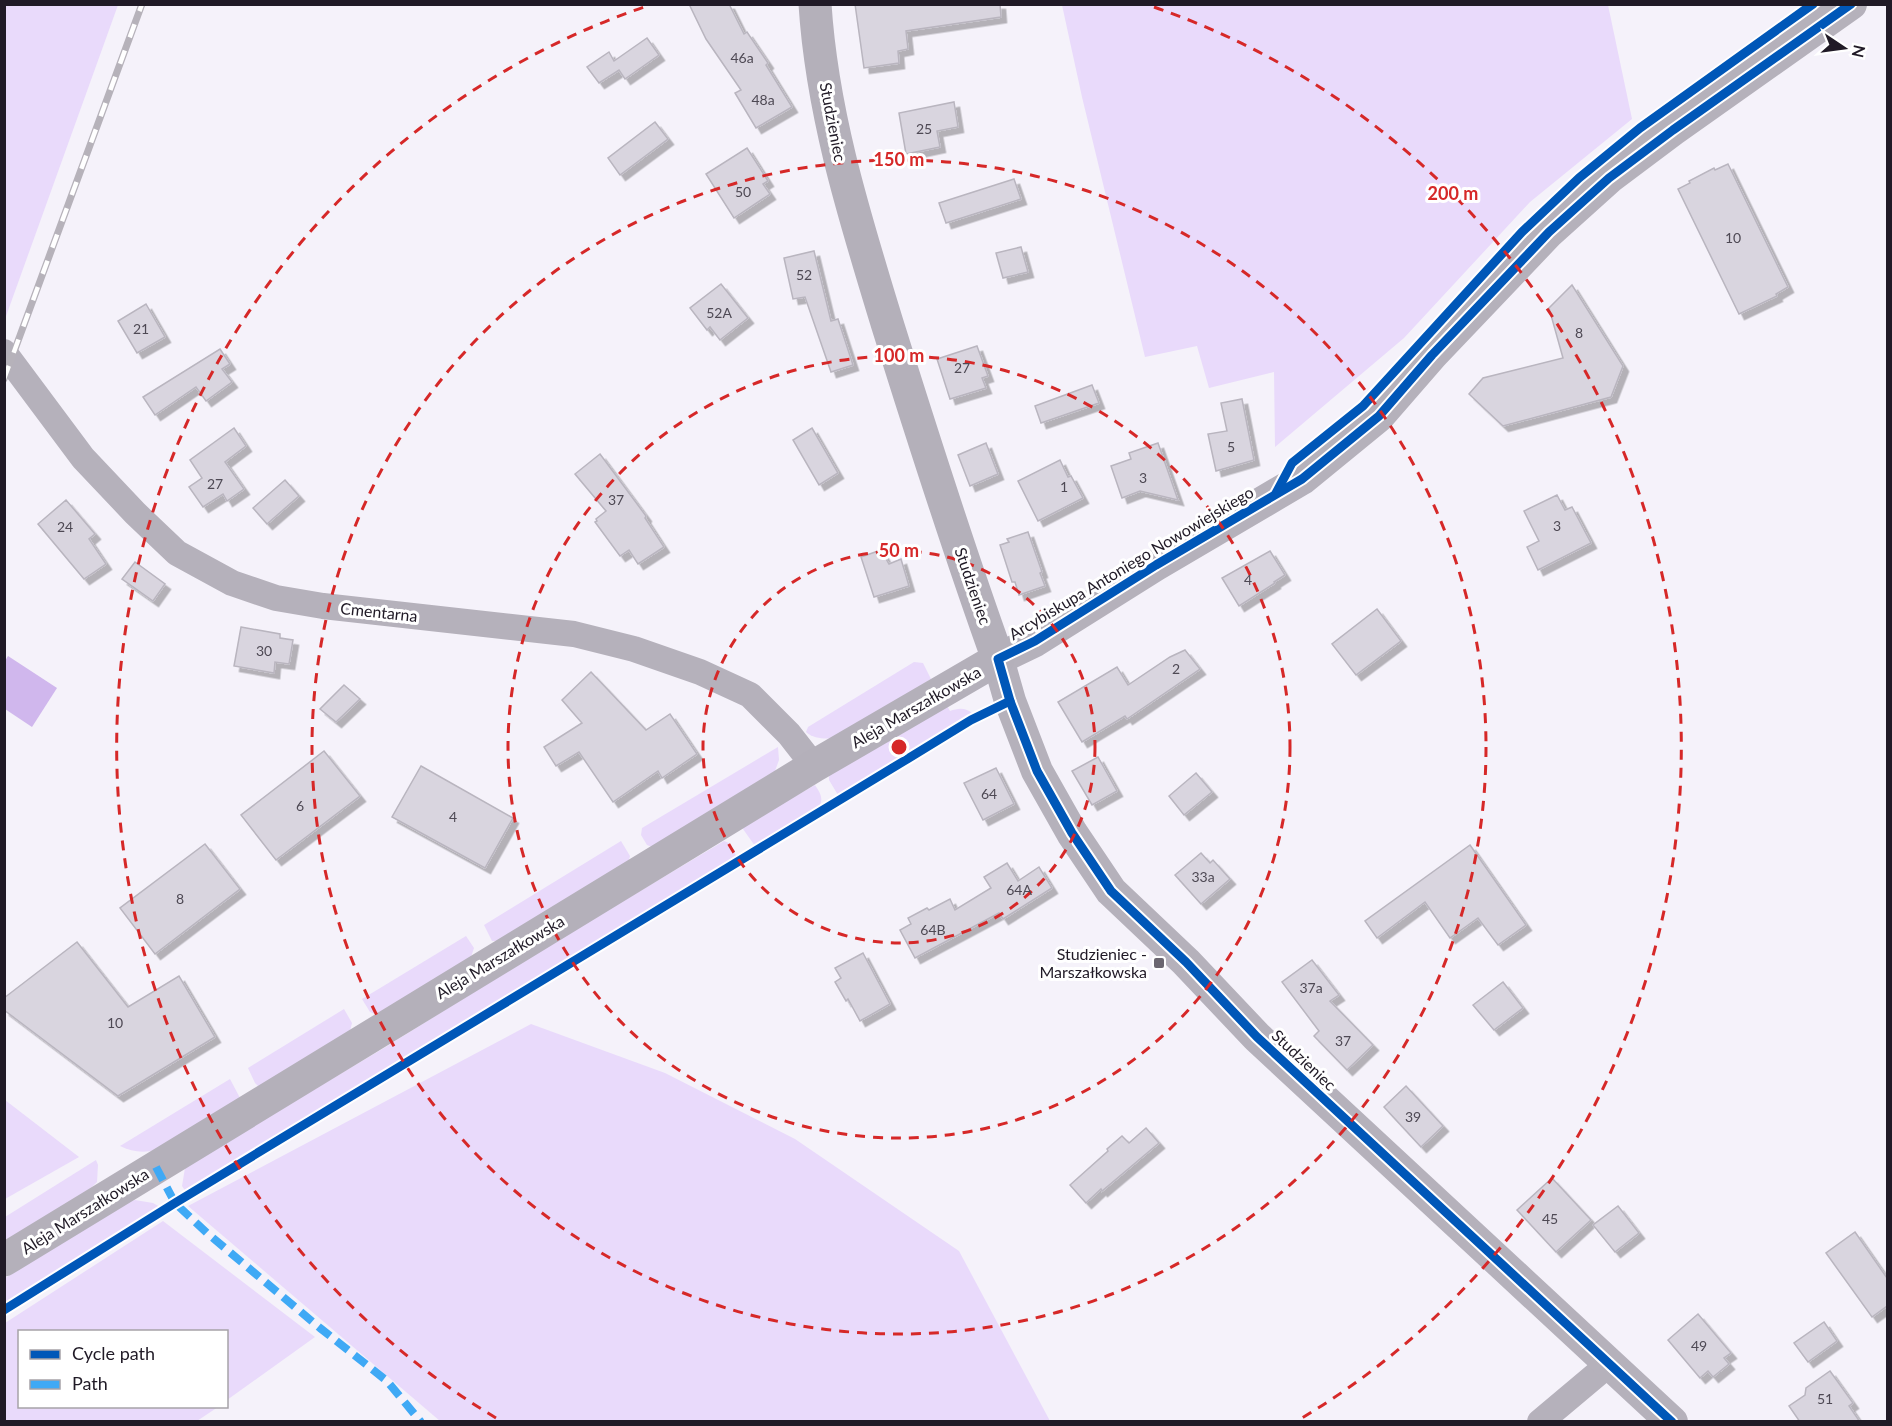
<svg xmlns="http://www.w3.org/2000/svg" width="1892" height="1426" font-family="Lato,sans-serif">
<defs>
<filter id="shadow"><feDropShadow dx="5.5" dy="5.5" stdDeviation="0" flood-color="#0004"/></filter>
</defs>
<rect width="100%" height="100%" fill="#f5f2fa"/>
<g fill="#e9dafb">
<path d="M 5,4 L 118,5 L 5,319 L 4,5 Z"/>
<path d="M 1062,5 L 1608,5 L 1632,119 L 1530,202 L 1404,338 L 1275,447 L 1274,372 L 1209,388 L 1197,346 L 1145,357 L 1082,97 Z"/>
<path d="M 914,662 L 923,663 L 931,679 L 836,738 C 825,739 814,739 806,732 L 808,727 Z"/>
<path d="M 946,704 L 950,711 C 958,708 966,707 973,714 L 838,795 L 829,780 L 829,774 Z"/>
<path d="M 778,747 L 779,760 L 775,771 L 652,847 L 647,845 L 641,835 L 642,828 Z"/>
<path d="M 815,785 C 820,793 824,798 819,807 L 755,846 L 743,829 L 744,825 Z"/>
<path d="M 621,841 L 630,856 L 628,864 L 497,941 L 492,941 L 484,925 Z"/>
<path d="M 724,841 L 729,843 L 737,857 L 186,1192 L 182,1186 L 185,1168 L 193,1161 L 384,1048 L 541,950 Z"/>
<path d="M 466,936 L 474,948 L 471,957 L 377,1015 L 370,1012 L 362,999 Z"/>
<path d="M 344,1009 L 352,1023 L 350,1031 L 259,1087 L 255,1083 L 248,1068 Z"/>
<path d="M 531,1024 L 665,1073 L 795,1139 L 959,1251 L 1050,1421 L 440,1421 L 188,1206 Z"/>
<path d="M 230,1079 L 240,1098 L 156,1150 C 143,1153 132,1152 120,1146 Z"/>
<path d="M 5,1100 L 79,1157 L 5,1199 L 4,1199 Z"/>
<path d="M 96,1160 L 98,1165 L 97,1182 L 88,1191 L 5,1244 L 5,1217 Z"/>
<path d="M 135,1200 L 153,1203 L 160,1207 L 5,1305 L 5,1278 L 122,1204 Z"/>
<path d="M 163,1221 L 315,1337 L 227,1400 L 226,1332 L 20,1332 L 20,1406 L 218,1407 L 197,1421 L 5,1421 L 5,1323 Z"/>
</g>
<path fill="#d0b7ed" d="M 8,656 L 57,688 L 32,727 L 5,709 L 5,661 Z"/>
<g fill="#d9d5df" stroke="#b9b5bf" stroke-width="1.5" filter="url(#shadow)">
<path d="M 689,4 L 729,4 L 744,34 L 747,32 L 768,63 L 766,65 L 792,107 L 756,128 L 735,93 L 741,90 L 706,39 Z"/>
<path d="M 855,4 L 1000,4 L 1001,17 L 906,31 L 908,49 L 898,51 L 899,63 L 864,68 Z"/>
<path d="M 647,38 L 659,55 L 625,79 L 619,70 L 599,83 L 587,67 L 609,52 L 614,61 Z"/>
<path d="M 954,102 L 958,127 L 937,131 L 940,147 L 906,154 L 899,113 Z"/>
<path d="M 655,122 L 668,139 L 620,175 L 608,158 Z"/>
<path d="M 747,148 L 768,181 L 763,184 L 770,194 L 734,218 L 706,174 Z"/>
<path d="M 1728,164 L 1788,287 L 1776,294 L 1777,296 L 1739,314 L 1678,189 L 1690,183 L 1689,181 L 1714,168 L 1715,170 Z"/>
<path d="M 1014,179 L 1021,199 L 946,223 L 939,203 Z"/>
<path d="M 1021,247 L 1028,272 L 1003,278 L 996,253 Z"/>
<path d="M 814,251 L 831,321 L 838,319 L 853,365 L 831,372 L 805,297 L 793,299 L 784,258 Z"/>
<path d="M 721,284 L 748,318 L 720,340 L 710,327 L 707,330 L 690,308 Z"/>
<path d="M 1572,285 L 1623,366 L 1611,397 L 1503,426 L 1469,394 L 1483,378 L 1563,358 L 1549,308 Z"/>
<path d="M 146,304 L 165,337 L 137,353 L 118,321 Z"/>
<path d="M 977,346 L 988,376 L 982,378 L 986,388 L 950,399 L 937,359 Z"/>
<path d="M 220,349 L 230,364 L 222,369 L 232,382 L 206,401 L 196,387 L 155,415 L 143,397 Z"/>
<path d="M 1092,385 L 1099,403 L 1041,423 L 1035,406 Z"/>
<path d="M 1242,399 L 1254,460 L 1216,471 L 1208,434 L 1227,431 L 1221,403 Z"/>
<path d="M 234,428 L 246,446 L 225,462 L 244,489 L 227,501 L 223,494 L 203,507 L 189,487 L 202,478 L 190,460 Z"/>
<path d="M 812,428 L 838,473 L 819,485 L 793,440 Z"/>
<path d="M 986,443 L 998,474 L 970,486 L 958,455 Z"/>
<path d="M 1158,443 L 1178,500 L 1140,491 L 1122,498 L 1111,466 L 1131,459 L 1129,453 Z"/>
<path d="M 600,454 L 646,516 L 645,518 L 664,547 L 638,564 L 629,550 L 620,556 L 595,522 L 597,521 L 596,519 L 606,511 L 575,474 Z"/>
<path d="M 1060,460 L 1068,477 L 1071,476 L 1083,498 L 1038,521 L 1018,481 Z"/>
<path d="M 285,480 L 299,496 L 267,524 L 253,508 Z"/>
<path d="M 1557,495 L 1565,510 L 1572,507 L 1591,543 L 1538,570 L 1527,547 L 1539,541 L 1524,511 Z"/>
<path d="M 66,500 L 95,534 L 89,539 L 106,564 L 84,579 L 38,524 Z"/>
<path d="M 1028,532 L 1042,572 L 1040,573 L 1045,586 L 1019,595 L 1015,582 L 1012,582 L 1000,545 L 1009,542 L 1007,539 Z"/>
<path d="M 881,550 L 889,564 L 901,559 L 909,586 L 874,597 L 861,557 Z"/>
<path d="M 1270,551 L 1285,575 L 1274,582 L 1275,583 L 1239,606 L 1222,578 Z"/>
<path d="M 135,562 L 165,584 L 153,601 L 122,579 Z"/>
<path d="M 1377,609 L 1401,641 L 1356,675 L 1332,644 Z"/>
<path d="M 241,627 L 280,634 L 280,638 L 293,640 L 289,664 L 275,662 L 274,673 L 234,666 Z"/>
<path d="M 1185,650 L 1200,669 L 1127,719 L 1125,716 L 1082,742 L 1058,702 L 1117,667 L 1128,685 L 1170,657 Z"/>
<path d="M 591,672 L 646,730 L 670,714 L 697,754 L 662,778 L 658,771 L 613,802 L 579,752 L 556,766 L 544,747 L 582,723 L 562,700 Z"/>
<path d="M 344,685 L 360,699 L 336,722 L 320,709 Z"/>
<path d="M 324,751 L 360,796 L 276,860 L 241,815 Z"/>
<path d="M 1098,757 L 1117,791 L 1092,805 L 1072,771 Z"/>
<path d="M 421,766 L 513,818 L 485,868 L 392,817 Z"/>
<path d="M 996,768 L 1014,804 L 983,820 L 964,783 Z"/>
<path d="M 1196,773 L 1212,792 L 1184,815 L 1169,796 Z"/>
<path d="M 205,844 L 240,889 L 155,954 L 120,908 Z"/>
<path d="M 1470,845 L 1526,925 L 1498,945 L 1478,918 L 1450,938 L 1425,902 L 1377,938 L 1365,921 Z"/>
<path d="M 1201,853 L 1210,863 L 1213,860 L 1230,879 L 1201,904 L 1175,875 Z"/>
<path d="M 1007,863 L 1018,881 L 1039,867 L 1052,888 L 1003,919 L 999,913 L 915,958 L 900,930 L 911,924 L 908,918 L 927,908 L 929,910 L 950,899 L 955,910 L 991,888 L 984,877 Z"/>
<path d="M 77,942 L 128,1007 L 179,976 L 215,1037 L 118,1096 L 4,1010 L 4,998 Z"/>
<path d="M 863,953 L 890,1004 L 860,1021 L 848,999 L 846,1001 L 835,982 L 841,978 L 835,968 Z"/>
<path d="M 1312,960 L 1339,995 L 1330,1001 L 1373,1045 L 1347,1070 L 1314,1036 L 1319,1031 L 1282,982 Z"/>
<path d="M 1503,982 L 1523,1008 L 1494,1030 L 1473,1005 Z"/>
<path d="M 1406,1086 L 1443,1126 L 1421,1147 L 1384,1107 Z"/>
<path d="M 1146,1128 L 1159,1143 L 1102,1191 L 1101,1189 L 1086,1203 L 1070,1185 L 1108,1151 L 1107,1149 L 1122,1136 L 1129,1143 Z"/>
<path d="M 1552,1178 L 1591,1220 L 1556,1252 L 1517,1210 Z"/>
<path d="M 1618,1206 L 1639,1233 L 1615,1252 L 1593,1225 Z"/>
<path d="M 1855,1232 L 1887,1278 L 1887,1306 L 1872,1317 L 1826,1253 Z"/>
<path d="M 1698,1314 L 1731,1353 L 1724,1358 L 1729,1364 L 1713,1377 L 1708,1371 L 1700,1378 L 1668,1340 Z"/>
<path d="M 1824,1322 L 1837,1341 L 1808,1362 L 1794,1343 Z"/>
<path d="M 1830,1371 L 1853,1403 L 1849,1406 L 1860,1422 L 1800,1422 L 1789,1406 L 1805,1395 L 1806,1388 Z"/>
</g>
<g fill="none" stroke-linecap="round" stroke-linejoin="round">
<g stroke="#b5b1bb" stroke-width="26">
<path d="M 4,352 L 83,458 L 135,513 L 177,553 L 232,583 L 276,598 L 323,606 L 574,634 L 634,649 L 700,672 L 750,695 L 789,734 L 814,766"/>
<path d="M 1540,1422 L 1609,1364"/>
</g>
<path stroke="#b5b1bb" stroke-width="32" d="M 1672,1422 L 1257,1037 L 1186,962 L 1111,891 L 1072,833 L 1037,771 L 1010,701 L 998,659 L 1035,641 L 1156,565 L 1302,479 L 1379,416 L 1432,355 L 1549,232 L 1609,178 L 1673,130 L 1851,4"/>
<path stroke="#b4b0ba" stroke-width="33" d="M 4,1260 L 814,766 L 998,659 C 958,548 922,435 887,323 C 855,218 822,114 815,4"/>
<g stroke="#b6b2ba" stroke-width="7">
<path id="rail" d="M 4,379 L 142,4"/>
</g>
<use href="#rail" stroke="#fff" stroke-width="4.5" stroke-dasharray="14" stroke-linecap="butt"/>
<path stroke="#3fa9f5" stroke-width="8" stroke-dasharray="15 8" stroke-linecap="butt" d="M 156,1167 L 175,1203 L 207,1233 L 320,1328 L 387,1381 L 421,1422"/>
<g stroke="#fff" stroke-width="13">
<g id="cycleway">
<path d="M 1276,493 L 1292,463 L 1363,406 L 1522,232 L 1579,178 L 1640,128 L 1813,4"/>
<path d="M 4,1310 L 175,1203 L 904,761 L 971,720 L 1010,701"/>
<path d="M 1672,1422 L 1257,1037 L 1186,962 L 1111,891 L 1072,833 L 1037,771 L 1010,701 L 998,659 L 1035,641 L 1156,565 L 1302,479 L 1379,416 L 1432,355 L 1549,232 L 1609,178 L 1673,130 L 1851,4"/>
</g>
</g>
<use href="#cycleway" stroke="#0057b8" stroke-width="9"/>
</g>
<g fill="none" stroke="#d62828" stroke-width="3" stroke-dasharray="10 8">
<circle cx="899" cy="747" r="196"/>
<circle cx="899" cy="747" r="391"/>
<circle cx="899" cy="747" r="587"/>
<path d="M496 1418A783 783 0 0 1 644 7M1154 7A783 783 0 0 1 1302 1418"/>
</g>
<rect fill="#6b6670" stroke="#fff" stroke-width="2" x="1153" y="957" width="12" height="12" rx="3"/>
<g text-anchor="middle" stroke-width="6" stroke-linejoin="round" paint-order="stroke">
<g font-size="14" fill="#4e4954">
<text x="742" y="63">46a</text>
<text x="763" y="105">48a</text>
<text x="924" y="134">25</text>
<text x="743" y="197">50</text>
<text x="1733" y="243">10</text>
<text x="804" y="280">52</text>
<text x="719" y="318">52A</text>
<text x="141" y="334">21</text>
<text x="1579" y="338">8</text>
<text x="962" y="373">27</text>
<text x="1231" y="452">5</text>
<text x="1143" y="483">3</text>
<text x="215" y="489">27</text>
<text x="1064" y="492">1</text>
<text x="616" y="505">37</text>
<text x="1557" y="531">3</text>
<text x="65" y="532">24</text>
<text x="1248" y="585">4</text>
<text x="264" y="656">30</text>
<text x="1176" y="674">2</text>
<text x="989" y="799">64</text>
<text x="300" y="811">6</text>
<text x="453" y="822">4</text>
<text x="1203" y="882">33a</text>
<text x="1019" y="895">64A</text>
<text x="180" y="904">8</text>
<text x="933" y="935">64B</text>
<text x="1311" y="993">37a</text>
<text x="115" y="1028">10</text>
<text x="1343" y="1046">37</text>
<text x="1413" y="1122">39</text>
<text x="1550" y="1224">45</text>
<text x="1699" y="1351">49</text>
<text x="1825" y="1404">51</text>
</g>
<g font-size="16" fill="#201a26" stroke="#fff">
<text transform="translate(833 122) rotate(79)" y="6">Studzieniec</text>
<text transform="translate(1131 563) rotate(-31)" y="6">Arcybiskupa Antoniego Nowowiejskiego</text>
<text transform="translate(973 586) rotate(71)" y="6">Studzieniec</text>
<text transform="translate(379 612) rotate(6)" y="6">Cmentarna</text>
<text transform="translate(916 707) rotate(-30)" y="6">Aleja Marszałkowska</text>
<text transform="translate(500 957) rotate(-31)" y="6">Aleja Marszałkowska</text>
<text transform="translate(1304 1060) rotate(43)" y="6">Studzieniec</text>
<text transform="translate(85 1211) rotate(-32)" y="6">Aleja Marszałkowska</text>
</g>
<g font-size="16" fill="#201a26" stroke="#fff" text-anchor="end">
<text x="1147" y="960">Studzieniec -<tspan x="1147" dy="18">Marszałkowska</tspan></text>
</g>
</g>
<circle cx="899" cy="747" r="9" fill="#d62828" stroke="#fff" stroke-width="3"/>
<g font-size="18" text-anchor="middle" font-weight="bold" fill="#d62828" stroke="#fff" stroke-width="6" stroke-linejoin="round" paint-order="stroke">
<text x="899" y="166">150 m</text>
<text x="1453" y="200">200 m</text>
<text x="899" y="362">100 m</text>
<text x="899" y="557">50 m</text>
</g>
<rect width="1892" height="1426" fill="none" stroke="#201a26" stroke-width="12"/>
<rect x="18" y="1330" width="210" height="78" fill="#ffffff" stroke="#a6a3a8" stroke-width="1.5"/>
<rect x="30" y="1350" width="30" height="9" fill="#0057b8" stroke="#a6a3a8" stroke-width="1.5"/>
<text x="72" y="1360" font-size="18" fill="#201a26">Cycle path</text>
<rect x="30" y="1380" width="30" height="9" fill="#3fa9f5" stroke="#a6a3a8" stroke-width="1.5"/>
<text x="72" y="1390" font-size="18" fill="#201a26">Path</text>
<g transform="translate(1844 48) rotate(103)" stroke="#ffffff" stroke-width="4.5" paint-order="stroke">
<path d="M0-4.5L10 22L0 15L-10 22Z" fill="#201a26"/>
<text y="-9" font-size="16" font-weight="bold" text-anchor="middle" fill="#201a26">N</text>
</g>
</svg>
